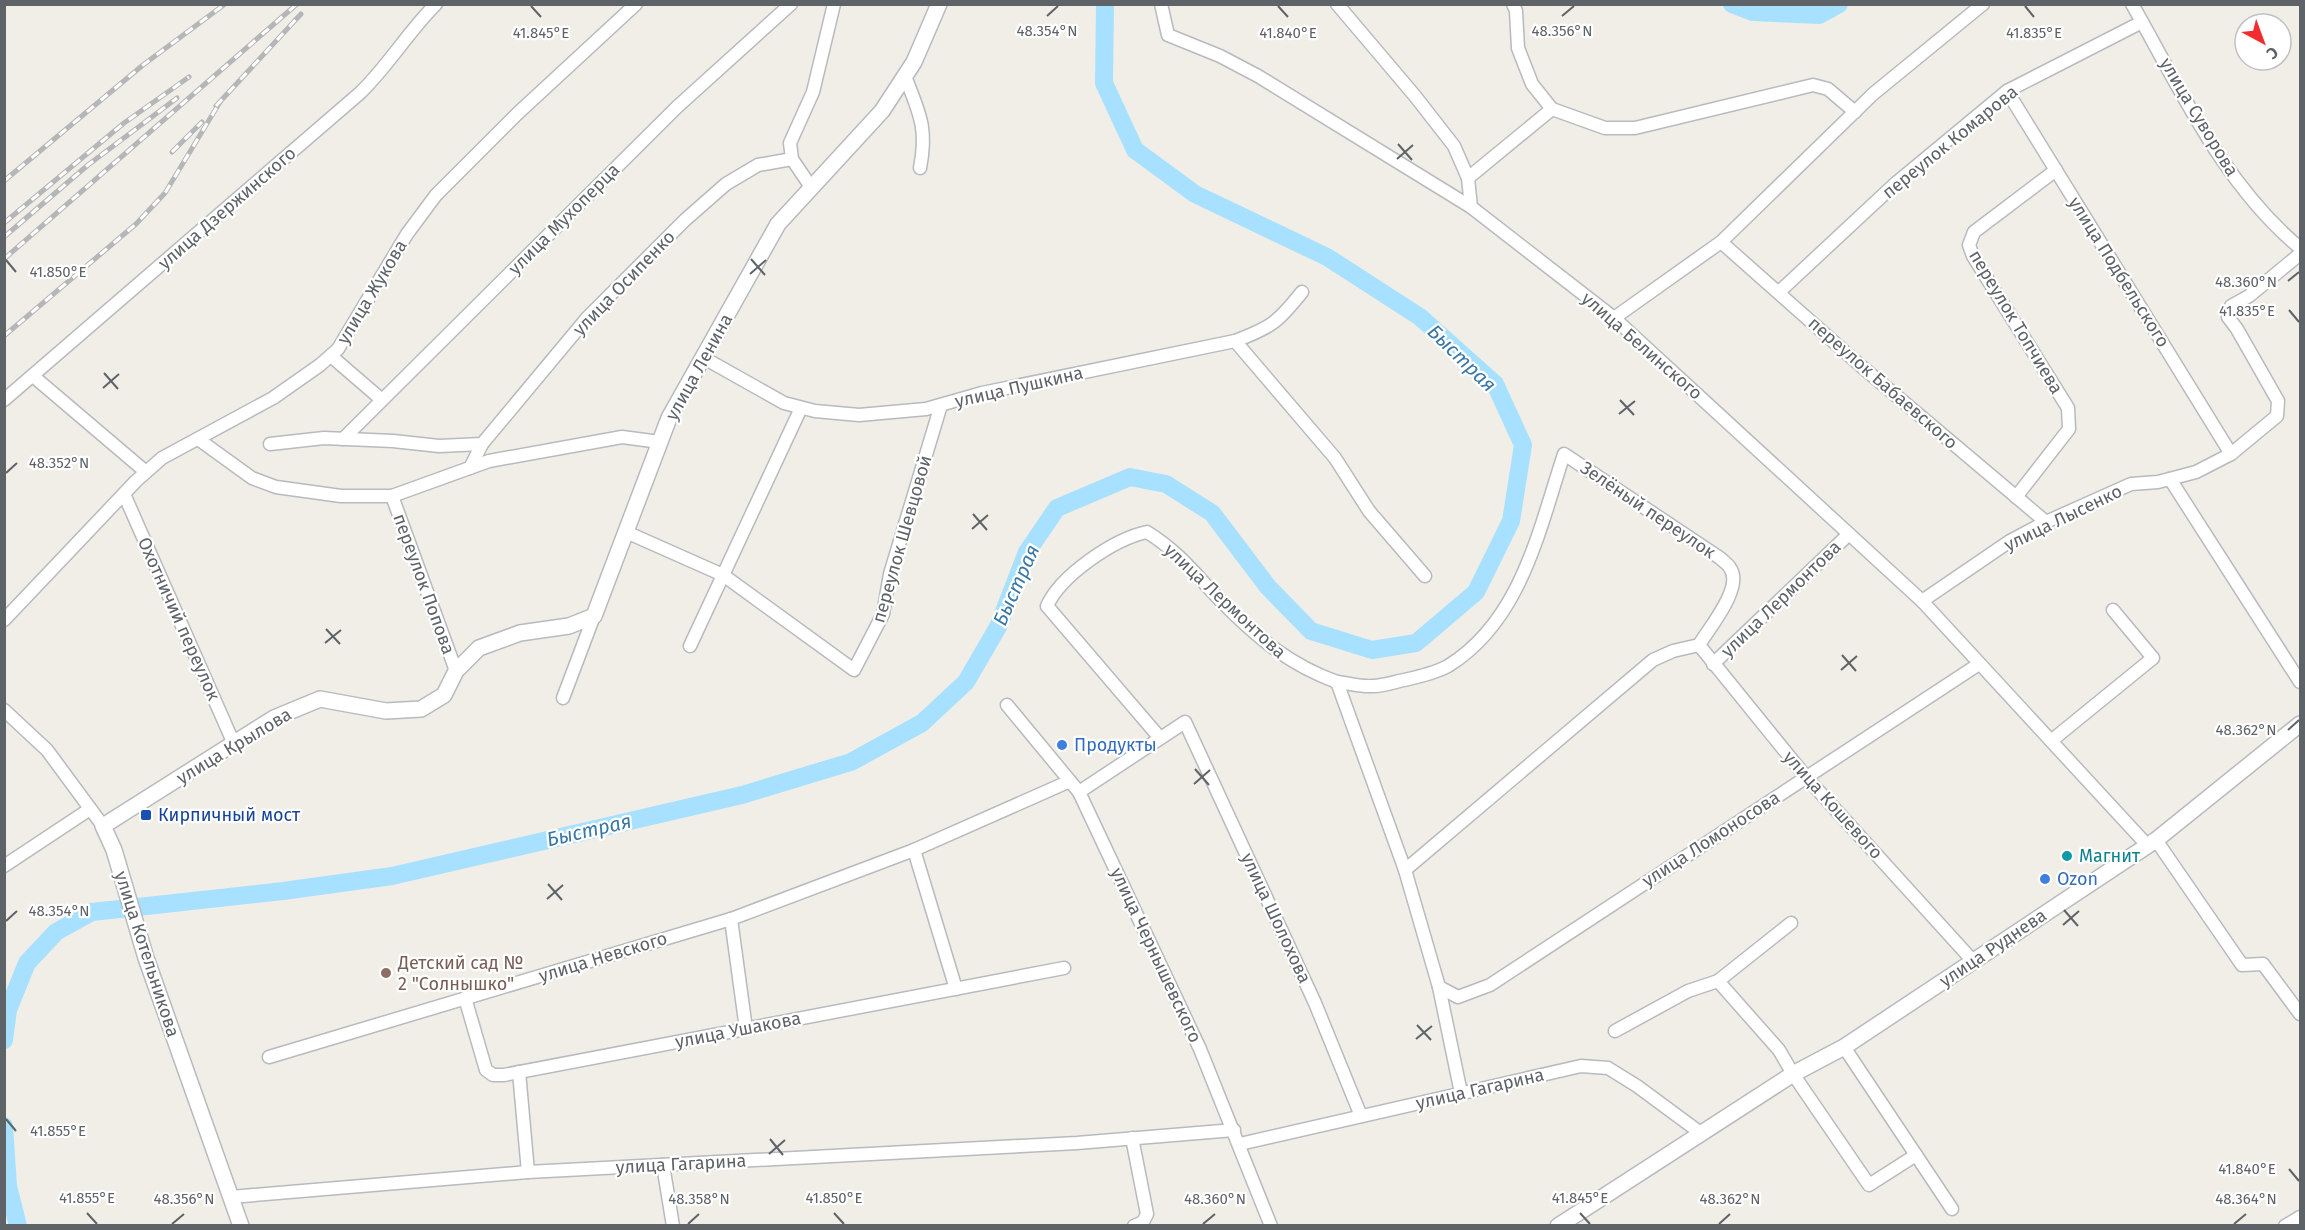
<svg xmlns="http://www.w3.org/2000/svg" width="2305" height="1230" font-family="'Fira Sans',sans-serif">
<rect width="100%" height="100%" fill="#f1eee7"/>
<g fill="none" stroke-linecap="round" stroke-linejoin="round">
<g stroke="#a8e1ff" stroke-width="18">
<path d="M 1732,4 L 1753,12 L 1819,15 L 1839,4"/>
<path d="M 4,1040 L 8,1010 L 27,963 L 56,932 L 92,912 L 283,891 L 392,876 L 742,795 L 851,762 L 922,723 L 966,682 L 998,627 L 1027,552 L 1057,508 L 1130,477 L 1166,484 L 1212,513 L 1268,587 L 1311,631 L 1372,650 L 1416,643 L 1476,592 L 1511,521 L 1523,445 L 1495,384 L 1420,317 L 1327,257 L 1195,194 L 1135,150 L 1104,83 L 1105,4"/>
<path d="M 4,1126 L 8,1186 L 18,1226"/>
</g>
<g stroke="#b7babe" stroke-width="15">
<g id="minor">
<path d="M 1161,4 L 1168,35 L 1220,56 L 1258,76 L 1471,207 L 1614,318 L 1922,601 L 2147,845"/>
<path d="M 1337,4 L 1415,96 L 1454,146 L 1468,178 L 1471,207"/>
<path d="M 1513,4 L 1516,11 L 1518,48 L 1532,84 L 1552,109 L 1605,128 L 1635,128 L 1813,85 L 1828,89 L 1855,112"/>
<path d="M 2132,4 C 2181,90 2223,184 2300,248"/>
<path d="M 905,76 C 919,113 928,127 920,168"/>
<path d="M 2007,91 L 2231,454"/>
<path d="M 1468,178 L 1552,109"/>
<path d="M 811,187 L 792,159 L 790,143 L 813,92 L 834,4"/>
<path d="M 1721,242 L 1861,366 L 2046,522"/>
<path d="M 1779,292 L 1896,183 L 2007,91 L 2142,22"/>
<path d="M 1614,318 L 1721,242 L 1873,94 L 1983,4"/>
<path d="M 1235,341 L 1335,458 L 1369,511 L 1425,576"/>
<path d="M 331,356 L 382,400"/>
<path d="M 704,358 L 784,403 L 815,411 L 859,415 L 926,409 L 982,393 L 1235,341 C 1272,327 1278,322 1302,292"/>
<path d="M 33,376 L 146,472"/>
<path d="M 4,400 L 360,93 C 388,66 408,32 436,4"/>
<path d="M 198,439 L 252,478 L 276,487 L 341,496 L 392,496 L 489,461 L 622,437 L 660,442"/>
<path d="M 343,439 L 677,107 L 791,4"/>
<path d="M 270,444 L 324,438 L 393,441 L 439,446 L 482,444"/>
<path d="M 470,468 L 482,444 L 587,318 L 685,220 L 726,184 L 758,165 L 792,159"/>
<path d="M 2170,479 L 2300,682"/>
<path d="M 124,494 L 234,744"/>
<path d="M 392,496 L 456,671"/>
<path d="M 2016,497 L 2069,429 L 2068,408 L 1973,256 L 1969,245 L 1974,232 L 2056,170"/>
<path d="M 626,532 L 723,575 L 854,670 L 883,614 L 890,574 L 941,405"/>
<path d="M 1922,601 L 2010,541 L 2046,522 L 2131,484 L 2158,482 L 2196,472 L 2231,454 L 2277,416 L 2278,401 L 2237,329 L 2228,317 L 2231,306 L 2249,296 L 2300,254"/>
<path d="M 4,620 L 136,481 L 162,458 L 273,398 L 320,365 L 338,349 L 407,234 L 436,195 L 517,114 L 636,4"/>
<path d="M 1699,645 L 1806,777 L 1973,961"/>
<path d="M 690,646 L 801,408"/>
<path d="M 1713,664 L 1849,534"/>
<path d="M 1337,682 C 1348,683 1361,687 1373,686 C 1383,686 1394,682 1404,680 C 1418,677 1435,673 1448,666 C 1521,621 1539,530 1564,454 L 1720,558 C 1723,561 1728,564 1730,568 C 1744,587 1709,628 1699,645 L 1673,651 L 1653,660 L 1405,870"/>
<path d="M 563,698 L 594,616"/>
<path d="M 1007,705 L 1079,792 L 1200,1049 L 1271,1226"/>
<path d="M 4,710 L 47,750 L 103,826"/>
<path d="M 1160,738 L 1047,606 C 1061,575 1114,539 1147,532 C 1182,554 1197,577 1224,604 C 1259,639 1290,665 1337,682 L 1405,870 L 1439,987 L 1461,1093"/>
<path d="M 2051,741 L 2153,658 L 2113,610"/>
<path d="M 1079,792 L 1185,722 L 1315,1003 L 1361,1116"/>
<path d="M 2156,840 L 2242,965 L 2263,964 L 2300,1014"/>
<path d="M 914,850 L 956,989"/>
<path d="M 4,866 L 90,809"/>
<path d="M 731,919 L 746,1029"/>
<path d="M 1718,981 L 1779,1050 L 1793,1074 L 1869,1185 L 1916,1155"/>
<path d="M 1439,987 L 1458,997 L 1490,985 L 1979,664"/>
<path d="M 465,998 L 486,1070 L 493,1075 L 504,1075 L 1064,968"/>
<path d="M 1615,1031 L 1688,991 L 1718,981 L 1791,923"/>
<path d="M 1844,1047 L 1952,1209"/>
<path d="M 269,1057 L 731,919 L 914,850 L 1070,781"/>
<path d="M 519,1072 L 528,1172"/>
<path d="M 1132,1138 L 1147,1214 L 1143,1222 L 1134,1226"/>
<path d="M 1240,1144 L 1581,1066 L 1608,1068 L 1637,1086 L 1702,1134"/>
<path d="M 663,1165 L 673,1226"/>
<path d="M 231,1197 L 528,1172 L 1077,1143 L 1234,1130"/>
<path d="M 2285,1226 L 2300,1217"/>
</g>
</g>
<g stroke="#b7babe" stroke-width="18">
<g id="tertiary">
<path d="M 241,1226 L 146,958 L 114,850 L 103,826 L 274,718 L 320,699 L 386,711 L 421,709 L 444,695 L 456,671 L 479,648 L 520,633 L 569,626 L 594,616 L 669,418 L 778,224 L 882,111 L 914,62 L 939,4"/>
<path d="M 1558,1226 L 1793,1074 L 1844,1047 L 2156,840 L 2300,724"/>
</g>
</g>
<use href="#minor" stroke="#fff" stroke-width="12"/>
<use href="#tertiary" stroke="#fff" stroke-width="15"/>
<g stroke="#b5b6b7" stroke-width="5">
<g id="rail">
<path d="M 216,106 L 301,14"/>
<path d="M 172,152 L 202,122"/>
<path d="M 4,181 L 143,65 L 225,4"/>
<path d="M 4,223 L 124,123 L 189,77"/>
<path d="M 4,237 L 88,165 L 177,98"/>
<path d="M 4,259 L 297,4"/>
<path d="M 4,336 L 136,224 L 165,193 L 220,102"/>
</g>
</g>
<use href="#rail" stroke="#fff" stroke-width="3" stroke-dasharray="9" stroke-linecap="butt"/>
</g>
<path fill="none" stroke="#5e6368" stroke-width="2" d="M 531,6 L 541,17M 1278,6 L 1288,17M 2025,6 L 2034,17M 1047,16 L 1058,6M 1562,16 L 1574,6M 1398,144 L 1412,160M 1397,159 L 1413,145M 751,259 L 765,275M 6,260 L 16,272M 750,274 L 766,260M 2288,281 L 2299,272M 2289,310 L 2299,322M 104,373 L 118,389M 103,388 L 119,374M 1620,400 L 1634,415M 1619,414 L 1635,401M 6,473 L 17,463M 973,514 L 987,530M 972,529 L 988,515M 326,629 L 340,644M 325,643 L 341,630M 1842,655 L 1856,671M 1841,670 L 1857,656M 2288,730 L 2299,720M 1195,769 L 1209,785M 1194,784 L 1210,770M 548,884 L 562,900M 547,899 L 563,885M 2064,910 L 2078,926M 6,921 L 17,911M 2063,925 L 2079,911M 1417,1025 L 1431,1040M 1416,1039 L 1432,1026M 6,1119 L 16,1131M 770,1139 L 783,1155M 769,1154 L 785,1140M 2289,1169 L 2299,1181M 87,1213 L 97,1224M 834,1213 L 844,1224M 1580,1213 L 1590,1224M 172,1224 L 184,1214M 688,1224 L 699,1214M 1203,1224 L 1215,1214M 1719,1224 L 1730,1214M 2234,1224 L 2246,1214"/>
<g fill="#3f7fe0" stroke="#fff" stroke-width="2">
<circle cx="1062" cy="745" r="6"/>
<circle cx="2045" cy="879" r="6"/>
</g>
<rect fill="#1a4fb4" stroke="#fff" stroke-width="2" x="140" y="809" width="12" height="12" rx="3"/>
<circle fill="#0f9aa8" stroke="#fff" stroke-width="2" cx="2067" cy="856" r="6"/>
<circle fill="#8d6e63" stroke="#fff" stroke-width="2" cx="386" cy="973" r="6"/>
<g text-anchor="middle" stroke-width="4.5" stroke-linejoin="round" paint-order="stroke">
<g font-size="18" fill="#5e6368" stroke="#fff">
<text transform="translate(2199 117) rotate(59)" y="6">улица Суворова</text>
<text transform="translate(1950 142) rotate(-39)" y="6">переулок Комарова</text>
<text transform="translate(227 208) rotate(-41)" y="6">улица Дзержинского</text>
<text transform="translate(564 219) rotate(-45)" y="6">улица Мухоперца</text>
<text transform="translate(2119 272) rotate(58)" y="6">улица Подбельского</text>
<text transform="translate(624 283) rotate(-46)" y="6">улица Осипенко</text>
<text transform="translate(372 292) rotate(-59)" y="6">улица Жукова</text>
<text transform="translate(2016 322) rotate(59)" y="6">переулок Топчиева</text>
<text transform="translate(1642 346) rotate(41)" y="6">улица Белинского</text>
<text transform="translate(699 367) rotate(-61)" y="6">улица Ленина</text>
<text transform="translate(1883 383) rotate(41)" y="6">переулок Бабаевского</text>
<text transform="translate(1019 387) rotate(-13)" y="6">улица Пушкина</text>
<text transform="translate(1648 510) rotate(34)" y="6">Зелёный переулок</text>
<text transform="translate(2063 518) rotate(-26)" y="6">улица Лысенко</text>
<text transform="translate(902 539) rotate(-74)" y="6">переулок Шевцовой</text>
<text transform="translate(424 584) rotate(70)" y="6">переулок Попова</text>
<text transform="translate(1781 599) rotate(-44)" y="6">улица Лермонтова</text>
<text transform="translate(1225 601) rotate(43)" y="6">улица Лермонтова</text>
<text transform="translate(179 619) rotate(66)" y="6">Охотничий переулок</text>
<text transform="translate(234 746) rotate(-31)" y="6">улица Крылова</text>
<text transform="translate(1833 805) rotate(48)" y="6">улица Кошевого</text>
<text transform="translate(1711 839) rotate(-33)" y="6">улица Ломоносова</text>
<text transform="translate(1276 918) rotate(65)" y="6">улица Шолохова</text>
<text transform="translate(1993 948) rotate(-34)" y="6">улица Руднева</text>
<text transform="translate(147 954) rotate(72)" y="6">улица Котельникова</text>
<text transform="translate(1156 955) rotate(65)" y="6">улица Чернышевского</text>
<text transform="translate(603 957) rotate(-17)" y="6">улица Невского</text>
<text transform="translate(738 1030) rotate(-11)" y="6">улица Ушакова</text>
<text transform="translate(1480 1089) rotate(-13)" y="6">улица Гагарина</text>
<text transform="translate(681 1164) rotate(-3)" y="6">улица Гагарина</text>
</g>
<g font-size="18" fill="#366cbe" stroke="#fff" text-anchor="start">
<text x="1074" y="751">Продукты</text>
<text x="2057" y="885">Ozon</text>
</g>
<g font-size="18" fill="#164399" stroke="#fff" text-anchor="start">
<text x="158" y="821">Кирпичный мост</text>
</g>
<g font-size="18" fill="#0d838f" stroke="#fff" text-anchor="start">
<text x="2079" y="862">Магнит</text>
</g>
<g font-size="18" fill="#785e54" stroke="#fff" text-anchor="start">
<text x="398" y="969">Детский сад №<tspan x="398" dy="21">2 "Солнышко"</tspan></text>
</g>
<g font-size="20" font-style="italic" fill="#3977a5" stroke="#fff">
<text transform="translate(1462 358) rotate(44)" y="7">Быстрая</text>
<text transform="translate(1016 585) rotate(-66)" y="7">Быстрая</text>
<text transform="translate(589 830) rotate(-13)" y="7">Быстрая</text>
</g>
</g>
<g font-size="15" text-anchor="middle" fill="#5e6368" stroke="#fff" stroke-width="4.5" stroke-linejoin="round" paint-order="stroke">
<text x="1047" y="36">48.354°N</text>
<text x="1562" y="36">48.356°N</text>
<text x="2034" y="38">41.835°E</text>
<text x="541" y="38">41.845°E</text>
<text x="1288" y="38">41.840°E</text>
<text x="58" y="277">41.850°E</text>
<text x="2246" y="287">48.360°N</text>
<text x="2247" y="316">41.835°E</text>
<text x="59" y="468">48.352°N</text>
<text x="2246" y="735">48.362°N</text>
<text x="59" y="916">48.354°N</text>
<text x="58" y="1136">41.855°E</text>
<text x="2247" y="1174">41.840°E</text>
<text x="87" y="1203">41.855°E</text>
<text x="834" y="1203">41.850°E</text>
<text x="1580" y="1203">41.845°E</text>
<text x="184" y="1204">48.356°N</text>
<text x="699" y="1204">48.358°N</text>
<text x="1215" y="1204">48.360°N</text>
<text x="1730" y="1204">48.362°N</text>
<text x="2246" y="1204">48.364°N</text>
</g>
<rect width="2305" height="1230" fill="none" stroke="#5e6368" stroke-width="12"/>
<g transform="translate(2263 42) rotate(139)"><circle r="28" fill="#ffffff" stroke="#bfc1c3" stroke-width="1.5"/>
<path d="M0-4.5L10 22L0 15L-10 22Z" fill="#f22b2e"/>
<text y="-9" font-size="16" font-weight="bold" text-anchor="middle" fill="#5e6368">С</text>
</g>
</svg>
